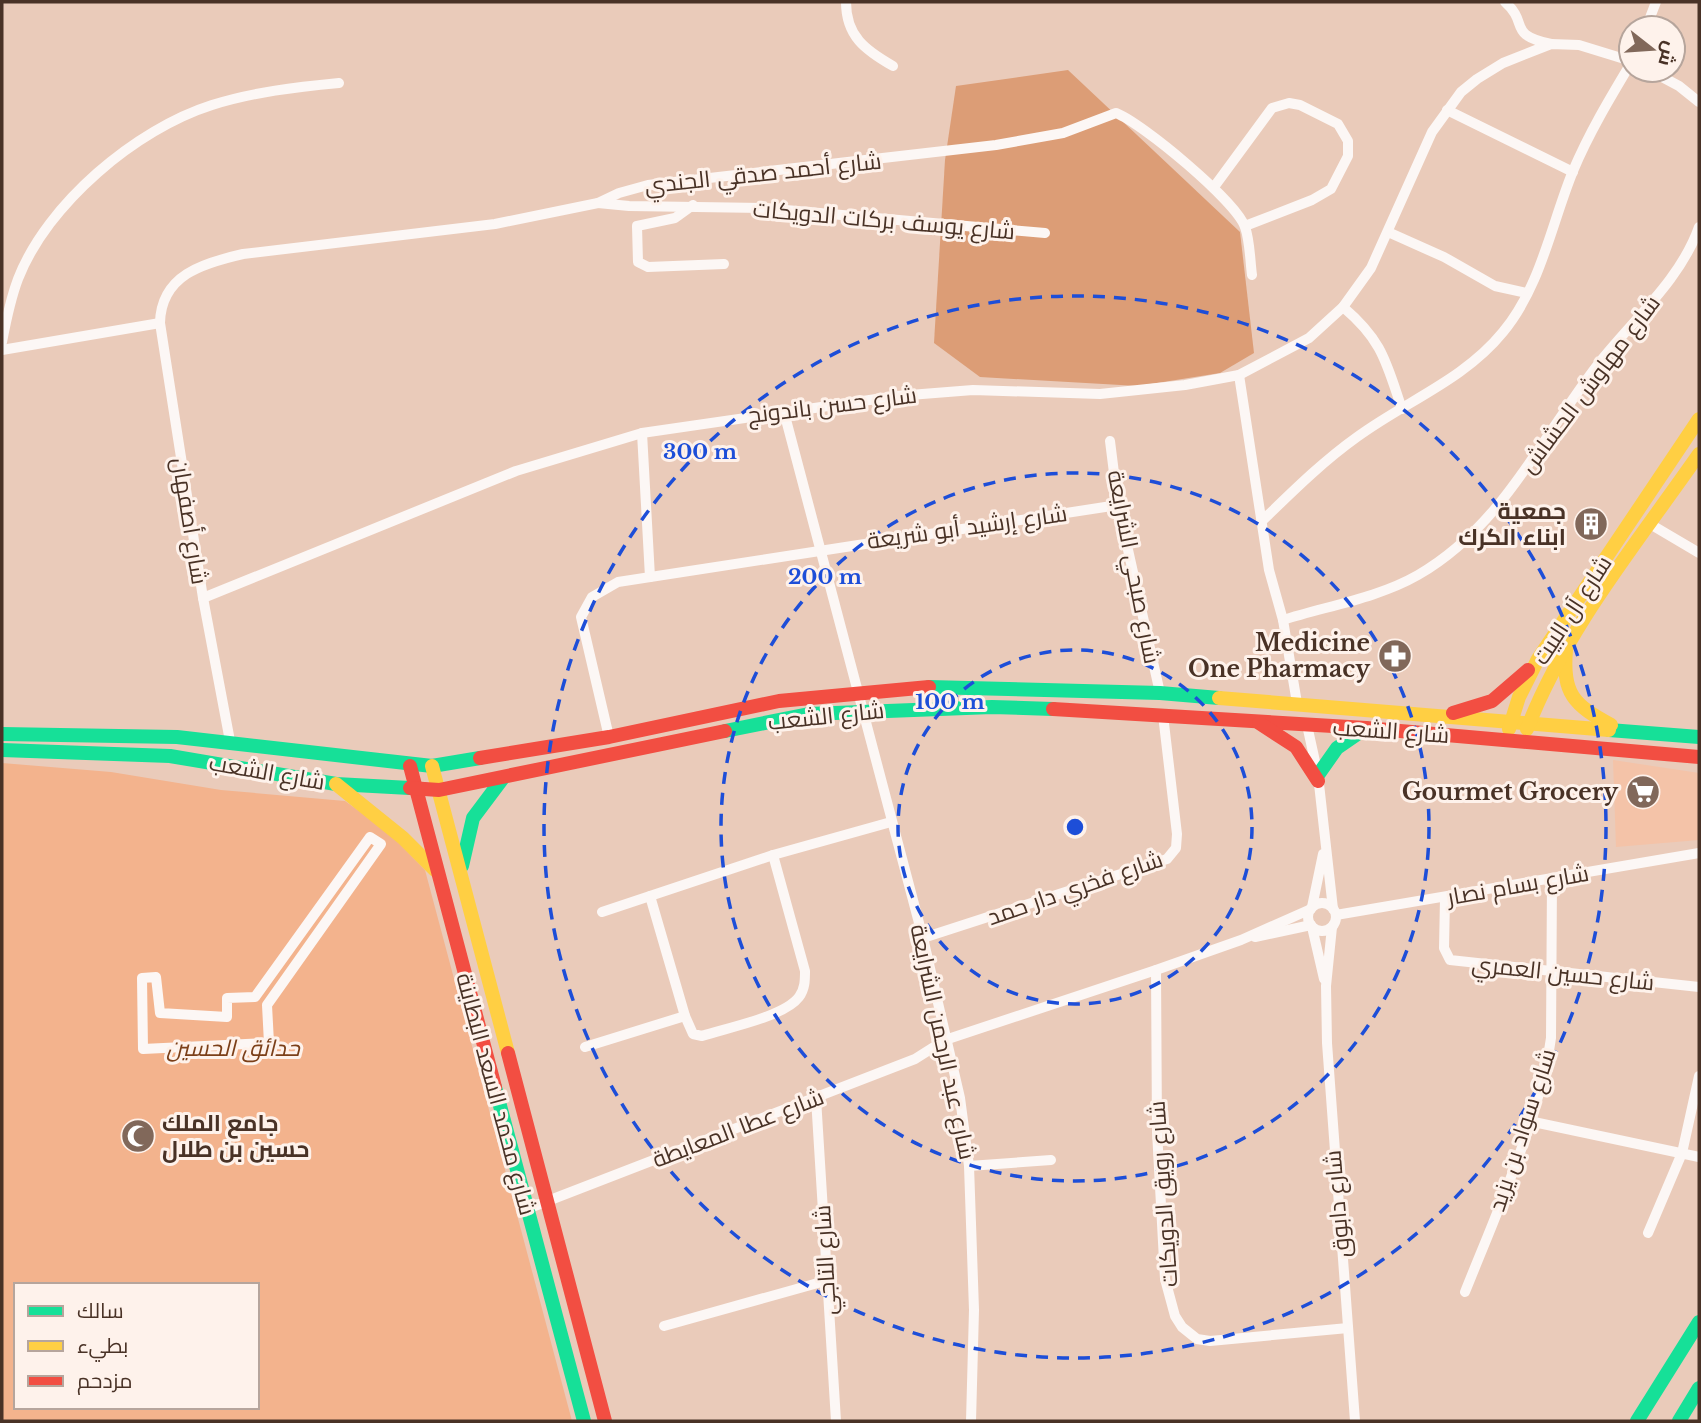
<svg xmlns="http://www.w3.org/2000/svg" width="1701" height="1423" font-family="'Libre Baskerville',Cairo,serif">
<rect width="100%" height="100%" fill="#eacbba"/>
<path fill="#f4c3a8" d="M 1613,760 L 1699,773 L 1699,840 L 1616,847 Z"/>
<path fill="#f3b38d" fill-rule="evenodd" d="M 2,763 L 111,772 L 221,790 L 345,801 L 387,831 L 425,870 L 572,1421 L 2,1421 ZM 16,1285 L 257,1285 L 257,1407 L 16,1407 Z"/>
<path fill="#dc9d76" d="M 1068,70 L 1240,232 L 1254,353 L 1220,373 L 1138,386 L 980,377 L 934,343 L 945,160 L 956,86 Z"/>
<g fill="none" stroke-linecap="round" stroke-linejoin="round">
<g stroke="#fcf7f5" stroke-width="10">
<path d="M 846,2 C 846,36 865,50 893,66"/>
<path d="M 1505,2 C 1530,24 1506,34 1551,44"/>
<path d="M 1646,28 L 1656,2"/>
<path d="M 1649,70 L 1679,86 L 1699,102"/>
<path d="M 1447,110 L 1573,172"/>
<path d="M 1214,187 L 1272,108 L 1289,103 L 1300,105 L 1338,124 L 1348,141 L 1348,156 L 1331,189 L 1312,200 L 1245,226"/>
<path d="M 598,203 L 629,206 L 763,208 L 1045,233"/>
<path d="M 693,205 L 675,218 L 637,226 L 638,262 L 648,267 L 724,264"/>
<path d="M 1388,232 L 1444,257 L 1495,286 L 1527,293"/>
<path d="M 1343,307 C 1383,341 1386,362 1402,409"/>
<path d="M 2,342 C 6,321 10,300 18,279 C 47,204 136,129 212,105 C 253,92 297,87 339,83"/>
<path d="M 2,350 L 160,323"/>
<path d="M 1239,375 L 1269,570 L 1283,620 L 1297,703"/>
<path d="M 784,412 L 923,938 L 960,1098 L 969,1166 L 974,1310 L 971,1421"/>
<path d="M 642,433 L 650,577"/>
<path d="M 1110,441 L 1118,505 L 1160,693"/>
<path d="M 1261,522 C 1292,492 1322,462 1357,437 C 1406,401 1464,380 1503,332 C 1541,286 1551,225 1573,171 C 1589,133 1610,98 1631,63"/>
<path d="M 1650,524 L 1699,553"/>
<path d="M 203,598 L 516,471 L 642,433 L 897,396 L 973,390 L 1100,394 L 1185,385 L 1239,375 L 1309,338 L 1343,307 L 1371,268 L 1432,132 L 1461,92 L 1477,79 L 1503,63 L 1551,44 L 1579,45 L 1631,61"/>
<path d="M 1283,620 C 1327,606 1378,598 1418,575 C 1503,526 1542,436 1599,363 C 1633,320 1681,279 1699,227"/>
<path d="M 1307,725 L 1318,775 L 1333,909"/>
<path d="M 609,737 L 581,617 L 592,597 L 618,582 L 1118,505"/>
<path d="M 230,741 L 203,598 L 160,323 C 161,275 203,263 243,254 L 495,224 L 598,203 L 619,193 L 648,185 L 996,145 L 1063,133 L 1116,113 C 1142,123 1236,201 1245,227 C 1250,241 1250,260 1252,275"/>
<path d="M 370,837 L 381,844 L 267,1005 L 269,1043 L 143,1049 L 142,978 L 156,977 L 160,1013 L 227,1017 L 227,998 L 255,997 Z"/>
<path d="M 650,896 L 685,1016 L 693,1034 L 702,1036 C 726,1028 784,1017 799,997 C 805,989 805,980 805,971 L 773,855"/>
<path d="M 1445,898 L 1444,948 L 1450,960 L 1699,987"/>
<circle cx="1322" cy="917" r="14"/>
<path d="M 1312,907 L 1323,854"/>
<path d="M 602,912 L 773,855 L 891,822"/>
<path d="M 1336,915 L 1699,853"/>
<path d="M 1312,927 L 1324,979"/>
<path d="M 1332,927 L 1326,986 L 1327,1043 L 1355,1421"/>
<path d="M 1255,937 L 1311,925"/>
<path d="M 923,938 L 1167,859 L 1176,848 L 1177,834 L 1163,715"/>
<path d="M 1156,970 L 1157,1131 L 1165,1279 L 1175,1316 L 1182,1327 L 1197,1339 L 1210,1341 L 1348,1328"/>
<path d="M 585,1047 L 685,1016"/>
<path d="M 816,1098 L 836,1421"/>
<path d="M 1529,1121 L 1699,1157"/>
<path d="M 969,1166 L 1051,1160"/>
<path d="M 527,1209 L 915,1059 L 945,1040 L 1156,970 L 1241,940 L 1311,909"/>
<path d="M 1648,1233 L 1682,1153 L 1699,1076"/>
<path d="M 1465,1292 C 1495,1217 1540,1116 1551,1038 L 1552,879"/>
<path d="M 664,1326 L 825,1281"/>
</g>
<g stroke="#16e098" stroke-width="14">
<path d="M 929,687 L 1160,693 L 1219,698"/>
<path d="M 1609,730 L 1699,737"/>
<path d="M 725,731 L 809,714 L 992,707 L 1053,709"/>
<path d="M 2,734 L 177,737 L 432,766 L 480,758"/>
<path d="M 2,750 L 170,756 L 336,784 L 410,788"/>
<path d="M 1318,775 L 1337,748 L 1366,728"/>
<path d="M 462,866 L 473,818 L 503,778"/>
<path d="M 495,1087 L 584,1421"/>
<path d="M 1637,1421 L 1699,1322"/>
<path d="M 1679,1421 L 1699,1388"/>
</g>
<g stroke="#ffcf43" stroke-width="14">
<path d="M 1566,650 C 1562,694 1574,705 1611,725"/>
<path d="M 1219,698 L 1609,730"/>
<path d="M 1509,729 L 1519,697 L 1538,659 L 1699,419"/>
<path d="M 1527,729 C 1566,628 1638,542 1699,454"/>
<path d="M 432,766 L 508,1053"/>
<path d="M 336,784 L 403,838 L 435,870"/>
</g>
<g stroke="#f24e42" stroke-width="14">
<path d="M 1053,709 L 1366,728 L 1699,757"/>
<path d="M 1453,713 L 1492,701 L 1528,670"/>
<path d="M 1259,723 L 1296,747 L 1318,781"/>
<path d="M 480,758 L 609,737 L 779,701 L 929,687"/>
<path d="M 410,766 L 495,1087"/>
<path d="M 410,788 L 439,790 L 725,731"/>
<path d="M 508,1053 L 605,1421"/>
</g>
</g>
<g fill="none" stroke="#1d4ed8" stroke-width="3.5" stroke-dasharray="12 9">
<circle cx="1075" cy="827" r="177"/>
<circle cx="1075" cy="827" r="354"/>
<circle cx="1075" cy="827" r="531"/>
</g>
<defs>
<g id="building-disc" transform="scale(1.75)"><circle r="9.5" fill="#81685a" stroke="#fef2eb"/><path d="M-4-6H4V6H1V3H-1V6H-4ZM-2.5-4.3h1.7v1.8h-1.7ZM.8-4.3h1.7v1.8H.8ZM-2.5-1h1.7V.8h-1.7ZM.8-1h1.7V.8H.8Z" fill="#fff"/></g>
<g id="pharmacy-disc" transform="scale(1.75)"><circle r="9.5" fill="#81685a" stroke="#fef2eb"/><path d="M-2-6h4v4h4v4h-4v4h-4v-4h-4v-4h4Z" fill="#fff"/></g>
<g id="supermarket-disc" transform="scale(1.75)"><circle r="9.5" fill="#81685a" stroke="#fef2eb"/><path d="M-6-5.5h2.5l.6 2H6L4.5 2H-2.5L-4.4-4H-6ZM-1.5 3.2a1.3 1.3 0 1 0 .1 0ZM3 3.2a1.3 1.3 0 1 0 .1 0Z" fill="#fff"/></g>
<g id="mosque-disc" transform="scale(1.75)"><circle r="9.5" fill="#81685a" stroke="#fef2eb"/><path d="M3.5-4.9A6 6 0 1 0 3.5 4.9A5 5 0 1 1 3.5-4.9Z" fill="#fff"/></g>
</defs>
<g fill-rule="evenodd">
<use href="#building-disc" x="1591" y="524"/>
<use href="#pharmacy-disc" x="1395" y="656"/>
<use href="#supermarket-disc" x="1643" y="792"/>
<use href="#mosque-disc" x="138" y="1136"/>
</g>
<g text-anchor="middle" stroke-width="6" stroke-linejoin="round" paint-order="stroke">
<g font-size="23" fill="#493226" stroke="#fef2eb">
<text transform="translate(763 173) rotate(-6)" y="8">شارع أحمد صدقي الجندي</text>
<text transform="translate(884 220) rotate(5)" y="8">شارع يوسف بركات الدويكات</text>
<text transform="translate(1590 384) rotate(-53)" y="8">شارع مهاوش الحشاش</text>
<text transform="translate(832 405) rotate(-7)" y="8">شارع حسن باندونج</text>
<text transform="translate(190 521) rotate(81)" y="8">شارع أصفهان</text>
<text transform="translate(967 527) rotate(-8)" y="8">شارع إرشيد أبو شريعة</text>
<text transform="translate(1134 567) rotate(79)" y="8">شارع صبحي الشرايعة</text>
<text transform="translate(1572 610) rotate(-57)" y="8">شارع آل البيت</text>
<text transform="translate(826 716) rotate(-6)" y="8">شارع الشعب</text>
<text transform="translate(1391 731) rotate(4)" y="8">شارع الشعب</text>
<text transform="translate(267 772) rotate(10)" y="8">شارع الشعب</text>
<text transform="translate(1518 885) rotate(-10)" y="8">شارع بسام نصار</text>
<text transform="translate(1075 888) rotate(-19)" y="8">شارع فخري دار حمد</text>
<text transform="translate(1563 973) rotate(6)" y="8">شارع حسين العمري</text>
<text transform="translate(943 1042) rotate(78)" y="8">شارع عبد الرحمن الشرايعة</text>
<text transform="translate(496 1094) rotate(75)" y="8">شارع محمد السعد البطاينة</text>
<text transform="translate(738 1128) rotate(-21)" y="8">شارع عطا المعايطة</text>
<text transform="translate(1522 1130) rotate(-72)" y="8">شارع سواد بن يزيد</text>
<text transform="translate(1163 1194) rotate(-94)" y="8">شارع رويق الدويكات</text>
<text transform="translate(1337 1204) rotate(-95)" y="8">شارع دابوق</text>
<text transform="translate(825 1260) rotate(-93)" y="8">شارع التاجي</text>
</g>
<g font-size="23" font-weight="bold" fill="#493226" stroke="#fef2eb" text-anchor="end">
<text x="1566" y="519">جمعية<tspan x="1566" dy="26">ابناء الكرك</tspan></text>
<text x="1370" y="651">Medicine<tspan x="1370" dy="26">One Pharmacy</tspan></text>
<text x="1618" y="800">Gourmet Grocery</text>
<text x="162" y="1131" text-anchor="start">جامع الملك<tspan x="162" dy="26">حسين بن طلال</tspan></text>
</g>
<g font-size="23" font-style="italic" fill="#7b3f18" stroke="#fef2eb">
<text x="233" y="1056">حدائق الحسين</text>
</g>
</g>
<circle cx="1075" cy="827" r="10" fill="#1d4ed8" stroke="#fef2eb" stroke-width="3.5"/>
<g font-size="21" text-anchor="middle" font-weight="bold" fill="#1d4ed8" stroke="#fef2eb" stroke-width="6" stroke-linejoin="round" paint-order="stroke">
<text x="700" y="459">300 m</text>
<text x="825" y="584">200 m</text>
<text x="950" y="709">100 m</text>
</g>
<rect width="1701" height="1423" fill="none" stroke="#493226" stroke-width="7"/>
<rect x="14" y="1283" width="245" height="126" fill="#fef2eb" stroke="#b6a59c" stroke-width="2"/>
<rect x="28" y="1306" width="35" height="10" fill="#16e098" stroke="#b6a59c" stroke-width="2"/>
<text x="77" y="1318" font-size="21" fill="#493226">سالك</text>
<rect x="28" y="1341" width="35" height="10" fill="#ffcf43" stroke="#b6a59c" stroke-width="2"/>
<text x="77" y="1353" font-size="21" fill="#493226">بطيء</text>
<rect x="28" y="1376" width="35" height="10" fill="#f24e42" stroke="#b6a59c" stroke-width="2"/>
<text x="77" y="1388" font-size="21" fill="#493226">مزدحم</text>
<g transform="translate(1652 49) rotate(107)"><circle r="33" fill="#fef2eb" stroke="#b6a59c" stroke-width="2"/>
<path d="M0-5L12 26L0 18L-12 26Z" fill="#81685a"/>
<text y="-10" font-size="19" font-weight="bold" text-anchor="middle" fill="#493226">ش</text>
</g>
</svg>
